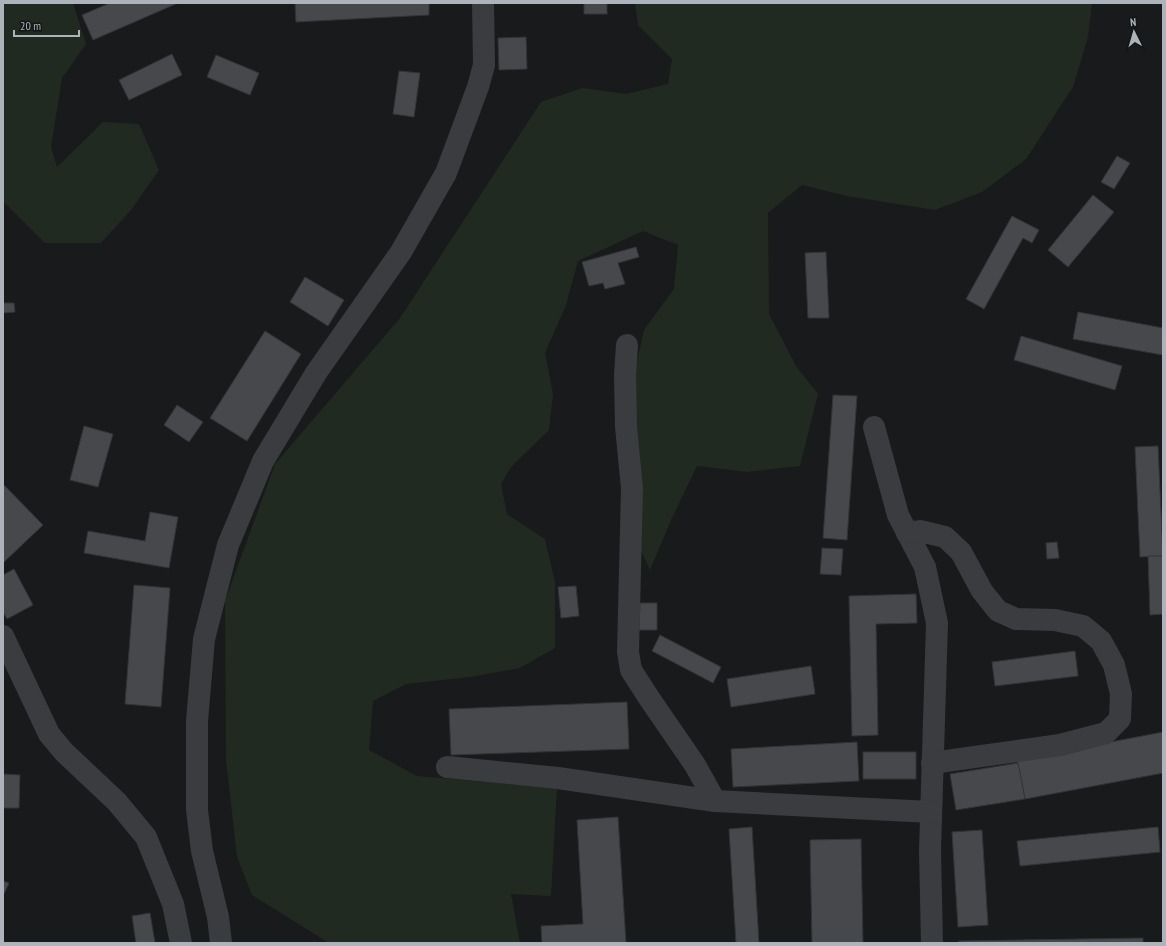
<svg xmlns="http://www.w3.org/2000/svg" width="1166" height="946" font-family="'PT Sans Narrow',sans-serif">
<rect width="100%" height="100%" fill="#191a1b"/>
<g fill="#212a21">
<path d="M 3,3 L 73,3 L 86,44 L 62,78 L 51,147 L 57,167 L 103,122 L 139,124 L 159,170 L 131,210 L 101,243 L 45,243 L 3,201 Z"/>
<path d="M 635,3 L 1092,3 L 1088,37 L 1073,87 L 1026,159 L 982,192 L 935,210 L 847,196 L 802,185 L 768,213 L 769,314 L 796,366 L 818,394 L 800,466 L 747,472 L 697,466 L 671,520 L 650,570 L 639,546 L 633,379 L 644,330 L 674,289 L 678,245 L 643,231 L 578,261 L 566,305 L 545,353 L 553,394 L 549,430 L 511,467 L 501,484 L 507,514 L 545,539 L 555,582 L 555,648 L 520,668 L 470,677 L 406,684 L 373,701 L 369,750 L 417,776 L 557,788 L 551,896 L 511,894 L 520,943 L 329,943 L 252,895 L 237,857 L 226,760 L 225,601 L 275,464 L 400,318 L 541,102 L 583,88 L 626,94 L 668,84 L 672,59 L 638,25 Z"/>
</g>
<g fill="#46484b" stroke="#333437">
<path d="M 110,3 L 178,3 L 93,40 L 82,15 Z"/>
<path d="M 295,3 L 429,3 L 429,15 L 296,22 Z"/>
<rect x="584" y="3" width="23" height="11"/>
<path d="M 526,37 L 527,69 L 499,70 L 498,38 Z"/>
<path d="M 172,54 L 182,75 L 129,100 L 119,80 Z"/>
<path d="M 216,55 L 259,73 L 250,95 L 207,77 Z"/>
<path d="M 399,71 L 420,73 L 414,117 L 393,114 Z"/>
<path d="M 1117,156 L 1130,163 L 1114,189 L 1101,182 Z"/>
<path d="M 1093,195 L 1114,212 L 1068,267 L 1048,250 Z"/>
<path d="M 1012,216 L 1039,230 L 1032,243 L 1023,238 L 984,309 L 966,299 Z"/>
<path d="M 636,247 L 639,257 L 618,263 L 625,284 L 605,289 L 603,283 L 589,286 L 582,262 Z"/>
<path d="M 826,252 L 829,318 L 808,318 L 805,253 Z"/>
<path d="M 305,277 L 344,300 L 328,326 L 290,302 Z"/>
<path d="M 3,303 L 14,303 L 15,312 L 3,313 Z"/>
<path d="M 1078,312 L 1163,328 L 1163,355 L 1073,339 Z"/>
<path d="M 265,331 L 301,354 L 247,441 L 210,418 Z"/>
<path d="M 1021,336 L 1122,366 L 1115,390 L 1014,360 Z"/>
<path d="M 833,395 L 857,396 L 847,540 L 823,538 Z"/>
<path d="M 177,405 L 203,422 L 189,442 L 164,425 Z"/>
<path d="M 84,426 L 113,434 L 98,487 L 70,480 Z"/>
<path d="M 1158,446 L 1163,556 L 1140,557 L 1135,447 Z"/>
<path d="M 3,484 L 43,525 L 3,563 Z"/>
<path d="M 150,512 L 178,517 L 169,568 L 84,553 L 88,531 L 145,541 Z"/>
<path d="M 1057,542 L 1059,558 L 1047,559 L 1046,543 Z"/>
<path d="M 822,548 L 843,549 L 841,575 L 820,574 Z"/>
<path d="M 1148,556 L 1163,556 L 1163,614 L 1150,615 Z"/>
<path d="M 14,569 L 33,605 L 7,619 L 3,612 L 3,575 Z"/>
<path d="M 134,585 L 170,588 L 161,707 L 125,704 Z"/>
<path d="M 576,586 L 579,616 L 561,618 L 558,587 Z"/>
<path d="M 916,594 L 917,623 L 876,624 L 878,735 L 852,736 L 849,596 Z"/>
<path d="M 640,603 L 657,603 L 657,630 L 639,630 Z"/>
<path d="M 660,635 L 721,667 L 713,683 L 652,651 Z"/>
<path d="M 1075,651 L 1078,676 L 995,686 L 992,662 Z"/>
<path d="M 811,666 L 815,694 L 731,707 L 727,679 Z"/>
<path d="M 627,702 L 629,749 L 451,755 L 449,709 Z"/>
<path d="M 1163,732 L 1163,773 L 1025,799 L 1017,760 Z"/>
<path d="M 857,742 L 859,781 L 733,787 L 731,749 Z"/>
<rect x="863" y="752" width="53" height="27"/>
<path d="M 1018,763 L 1025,799 L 956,810 L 950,774 Z"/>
<path d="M 3,774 L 20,775 L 19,808 L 3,808 Z"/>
<path d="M 618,817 L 626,943 L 542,943 L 541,926 L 583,924 L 577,820 Z"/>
<path d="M 752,827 L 759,943 L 736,943 L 729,829 Z"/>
<path d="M 1158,827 L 1160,852 L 1020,866 L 1017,841 Z"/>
<path d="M 982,830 L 988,925 L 958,927 L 952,832 Z"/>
<path d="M 861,839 L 863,943 L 812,943 L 810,840 Z"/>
<path d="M 3,881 L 9,883 L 3,896 Z"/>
<path d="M 150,913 L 155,943 L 136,943 L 132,916 Z"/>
<path d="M 1143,938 L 1143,943 L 959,943 L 959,941 Z"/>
</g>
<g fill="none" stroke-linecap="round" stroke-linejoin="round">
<g stroke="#3a3c40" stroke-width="22">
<path d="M 627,345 L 625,375 L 626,427 L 632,488 L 628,652 L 631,670 L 649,698 L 695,765 L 715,801"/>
<path d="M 874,427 L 898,515 L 925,567 L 937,623 L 930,851 L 932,943"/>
<path d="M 907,533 L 920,531 L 945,537 L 961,552 L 982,591 L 998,611 L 1016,619 L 1055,620 L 1083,626 L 1101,641 L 1114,665 L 1121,694 L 1120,719 L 1106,733 L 1060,745 L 932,763"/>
<path d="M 3,636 L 49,734 L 64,752 L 117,802 L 146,837 L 173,904 L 181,943"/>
<path d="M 447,767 L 558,778 L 715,801 L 931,812"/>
<path d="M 221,943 L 218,917 L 202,851 L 197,810 L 197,721 L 204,639 L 228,545 L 263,461 L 316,373 L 401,252 L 446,173 L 478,87 L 484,65 L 483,3"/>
</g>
</g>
<rect width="1166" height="946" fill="none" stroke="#acb3bb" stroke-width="8"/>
<g transform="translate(1134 32) rotate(355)" stroke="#141516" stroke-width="3" paint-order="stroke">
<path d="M0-3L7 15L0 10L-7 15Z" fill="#acb3bb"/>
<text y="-6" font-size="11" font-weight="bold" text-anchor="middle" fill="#acb3bb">N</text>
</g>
<path d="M14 30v6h65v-6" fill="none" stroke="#acb3bb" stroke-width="2"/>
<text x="20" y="30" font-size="12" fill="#acb3bb" stroke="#141516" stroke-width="3" paint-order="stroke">20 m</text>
</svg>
